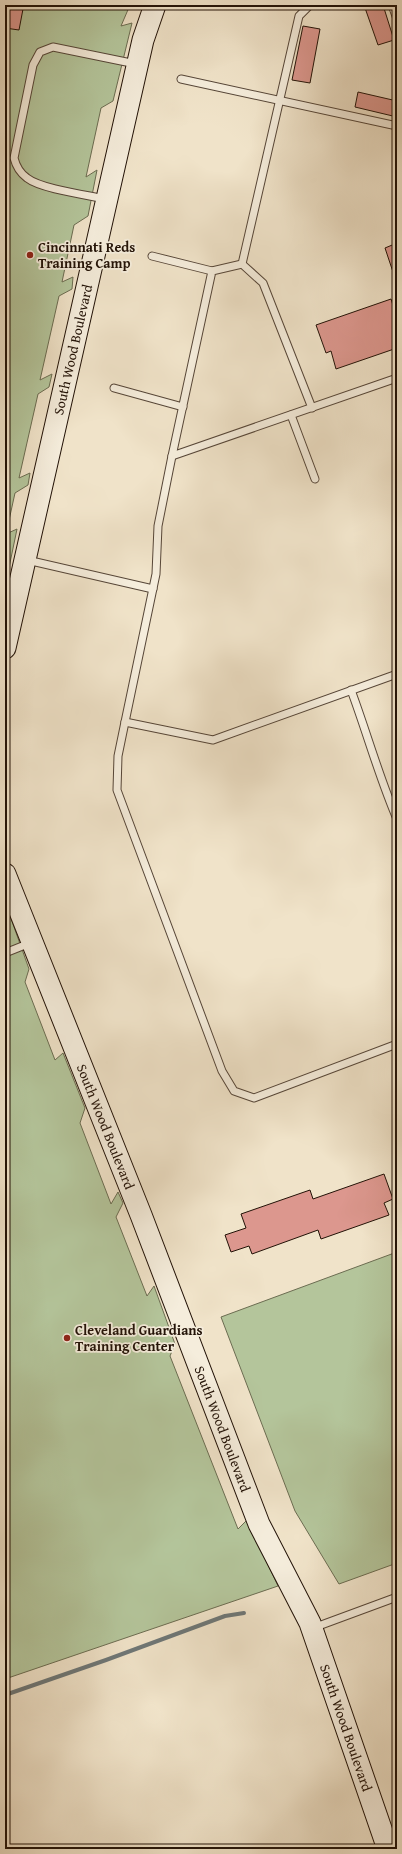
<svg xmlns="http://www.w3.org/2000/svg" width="402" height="1854" font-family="'Gentium Book Plus',serif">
<rect width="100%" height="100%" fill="#f0e3c9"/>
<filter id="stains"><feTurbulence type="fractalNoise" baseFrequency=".005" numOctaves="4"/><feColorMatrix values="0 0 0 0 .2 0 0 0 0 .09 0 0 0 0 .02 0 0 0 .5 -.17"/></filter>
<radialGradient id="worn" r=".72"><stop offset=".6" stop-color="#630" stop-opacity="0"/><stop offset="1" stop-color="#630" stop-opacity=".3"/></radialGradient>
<g fill="#b4c59b" stroke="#6b6c51">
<path d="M 5,5 L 130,5 L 121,26 L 132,23 L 113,101 L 101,108 L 86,177 L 97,170 L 88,216 L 74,225 L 62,282 L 73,277 L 72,289 L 59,296 L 40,380 L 52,374 L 49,387 L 38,394 L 19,478 L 30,473 L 28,485 L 15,493 L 6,534 L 17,529 L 5,587 Z"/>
<path d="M 9,913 L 29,969 L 25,982 L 55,1060 L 63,1053 L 85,1108 L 80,1123 L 111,1204 L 118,1192 L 123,1203 L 116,1217 L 147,1296 L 154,1286 L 175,1344 L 170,1356 L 238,1529 L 247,1520 L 278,1586 L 5,1679 L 5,919 Z"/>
<path d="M 397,1252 L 397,1563 L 339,1584 L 295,1511 L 221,1317 Z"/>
</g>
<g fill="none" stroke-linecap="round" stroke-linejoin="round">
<path stroke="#6e7777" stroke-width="4" d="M 5,1695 L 106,1660 L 225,1616 L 244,1613"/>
</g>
<g fill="#dc978e" stroke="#221207">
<path d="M 5,5 L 23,9 L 19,30 L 5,28 Z"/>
<path d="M 364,5 L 383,5 L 394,40 L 378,45 Z"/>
<path d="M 303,26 L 320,29 L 310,83 L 292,80 Z"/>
<path d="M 358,92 L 397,101 L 397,117 L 355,107 Z"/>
<path d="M 397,243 L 397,278 L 395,278 L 385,248 Z"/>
<path d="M 391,299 L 397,318 L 397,348 L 336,369 L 331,351 L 326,353 L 316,325 Z"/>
<path d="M 384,1174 L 393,1199 L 384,1203 L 389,1215 L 321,1239 L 318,1230 L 252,1254 L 249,1246 L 231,1252 L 225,1235 L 246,1228 L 241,1214 L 310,1190 L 313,1199 Z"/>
</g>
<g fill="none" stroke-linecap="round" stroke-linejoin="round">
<g stroke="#564638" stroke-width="9">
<g id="lane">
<path d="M 310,5 L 299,16 L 242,264 L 212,271 L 172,456 L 397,378"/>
<path d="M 392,5 L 397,19"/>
<path d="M 181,79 L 397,126"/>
<path d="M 106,199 C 87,195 41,189 27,178 C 20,173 16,166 14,158 L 33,65 L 40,52 L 53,47 L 136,64"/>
<path d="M 152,256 L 212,271"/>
<path d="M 242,264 L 263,283 L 312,408"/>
<path d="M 114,388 L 183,407"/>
<path d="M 291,415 L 315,479"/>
<path d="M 27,560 L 153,589"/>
<path d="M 397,674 L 213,740 L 125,722 L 118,756 L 117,790 L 222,1071 L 234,1091 L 254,1098 L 397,1044"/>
<path d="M 351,690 C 367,733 379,777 397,819"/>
<path d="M 125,722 L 156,574 L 158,526 L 172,456"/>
<path d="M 5,953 L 30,943"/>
<path d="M 313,1628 L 397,1597"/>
</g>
</g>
<g stroke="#221207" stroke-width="23">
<g id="secondary">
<path id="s1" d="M 5,648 L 143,40 L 155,5"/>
<path id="s2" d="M 5,874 L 141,1215 L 259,1524 L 310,1623 L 388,1849"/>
</g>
</g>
<use href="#lane" stroke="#f5eddc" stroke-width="7"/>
<use href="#secondary" stroke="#f5eddc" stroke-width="21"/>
</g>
<g fill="#8f2418" stroke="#f5eddc" stroke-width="1.5">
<circle cx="30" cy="255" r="4"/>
<circle cx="67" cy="1338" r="4"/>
</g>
<g text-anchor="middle" stroke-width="3.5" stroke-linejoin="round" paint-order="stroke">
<g font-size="14" font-weight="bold" fill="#221207" stroke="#f5eddc" text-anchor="start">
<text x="38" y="252">Cincinnati Reds<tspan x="38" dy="16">Training Camp</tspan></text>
<text x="75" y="1335">Cleveland Guardians<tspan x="75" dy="16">Training Center</tspan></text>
</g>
<g font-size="14" fill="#221207" stroke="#f5eddc">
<text dy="5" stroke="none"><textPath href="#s1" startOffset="306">South Wood Boulevard</textPath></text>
<text dy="5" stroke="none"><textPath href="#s2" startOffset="272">South Wood Boulevard</textPath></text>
<text dy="5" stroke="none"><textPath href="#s2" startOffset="596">South Wood Boulevard</textPath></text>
<text dy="5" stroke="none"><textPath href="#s2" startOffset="920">South Wood Boulevard</textPath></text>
</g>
</g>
<rect width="402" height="1854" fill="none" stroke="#f0e3c9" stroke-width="20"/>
<rect x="6" y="6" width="390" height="1842" fill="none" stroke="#221207" stroke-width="2"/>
<rect x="10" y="10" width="382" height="1834" fill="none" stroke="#221207"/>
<rect width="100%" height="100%" filter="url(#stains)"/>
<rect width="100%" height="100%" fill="url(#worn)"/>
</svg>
